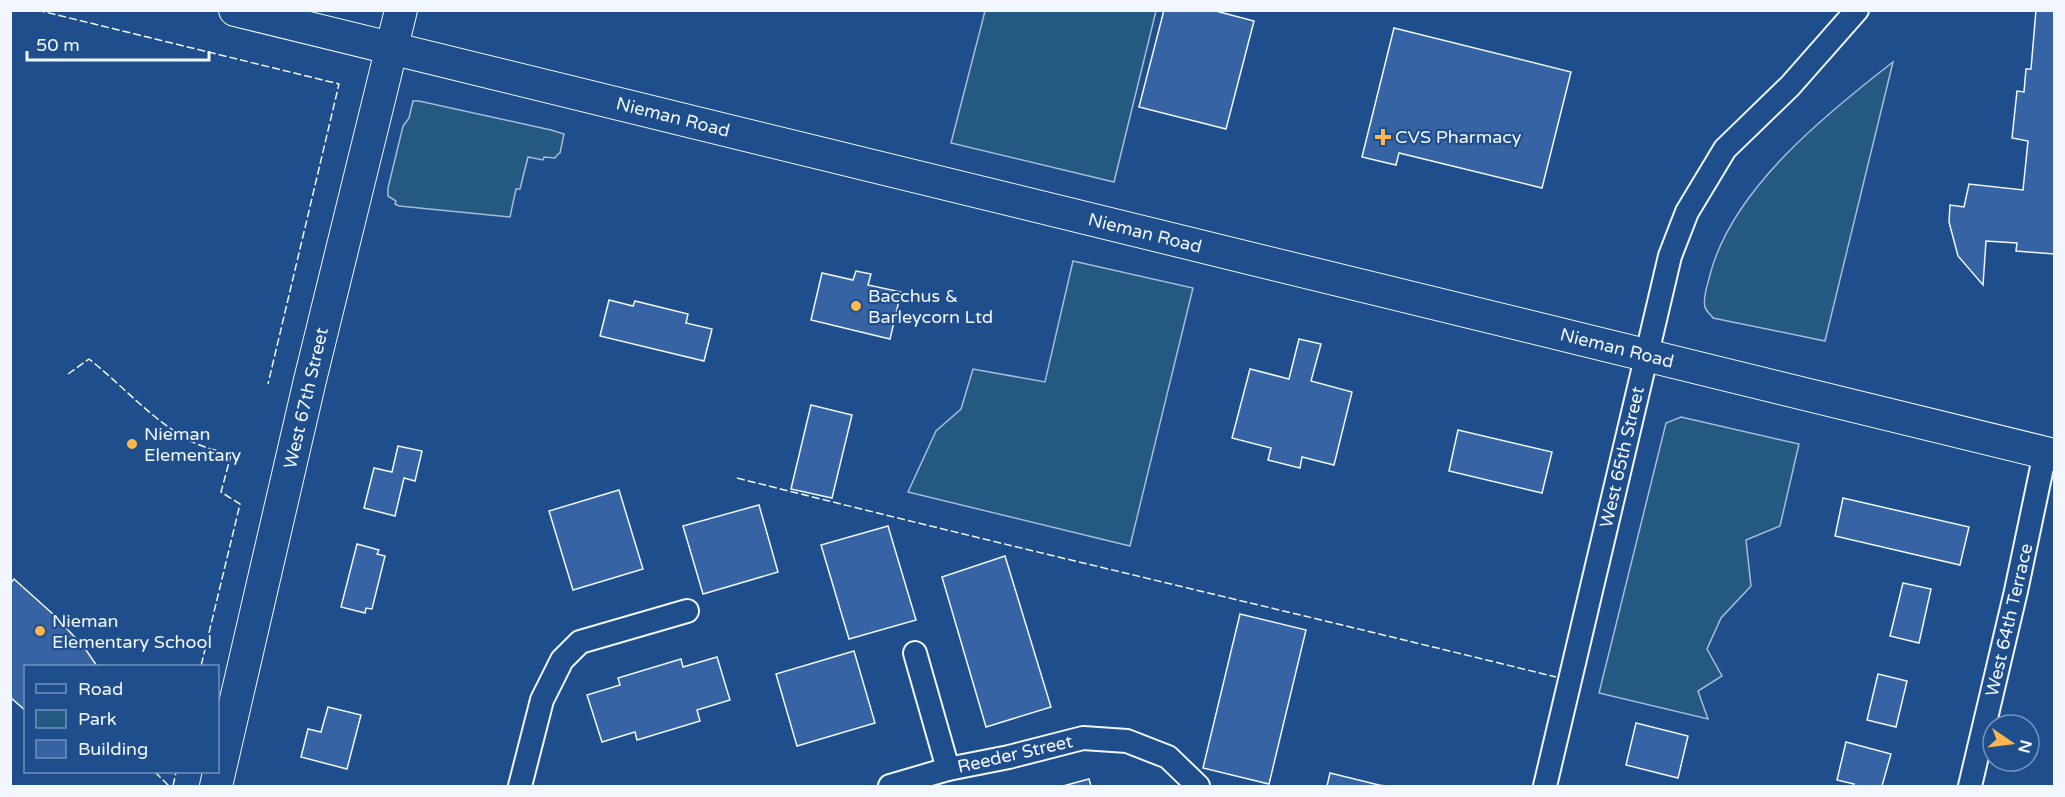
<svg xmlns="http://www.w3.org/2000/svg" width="2065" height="797" font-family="'Varela Round',sans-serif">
<rect width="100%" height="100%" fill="#1f4e8c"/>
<g fill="#245a82" stroke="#a8bbd7" stroke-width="1.5">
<path d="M 985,11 L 1156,11 L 1114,182 L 951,143 Z"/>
<path d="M 1893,62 L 1825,341 L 1713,318 C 1711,315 1706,311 1705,307 C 1702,297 1709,281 1711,271 C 1735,187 1826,114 1893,62 Z"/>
<path d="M 413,101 L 419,101 L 551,130 L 564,134 L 560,153 L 558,154 L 555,158 L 544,157 L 543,160 L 528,157 L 520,189 L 516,189 L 510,217 L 399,206 L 395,204 L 396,201 L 388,196 L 388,188 L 403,126 L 409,118 Z"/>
<path d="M 1073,261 L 1193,288 L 1130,546 L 908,492 L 936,431 L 961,409 L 973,369 L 1045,382 Z"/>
<path d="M 1681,417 L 1799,444 L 1780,526 L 1746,540 L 1751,586 L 1721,618 L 1707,649 L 1722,676 L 1698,691 L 1708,719 L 1599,693 L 1666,423 Z"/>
</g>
<g fill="#3563a3" stroke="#f2f6ff" stroke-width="1.5">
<path d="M 1164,10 L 1212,10 L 1254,21 L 1226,129 L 1139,107 Z"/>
<path d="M 2036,10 L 2054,10 L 2054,254 L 2016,251 L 2017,243 L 1986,241 L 1983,285 L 1958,256 L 1949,222 L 1950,205 L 1964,207 L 1969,184 L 2023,190 L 2028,141 L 2012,138 L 2017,91 L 2024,92 L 2026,69 L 2031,69 Z"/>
<path d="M 1394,28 L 1571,72 L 1542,188 L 1399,153 L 1396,165 L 1362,157 Z"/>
<path d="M 856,271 L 871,274 L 868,285 L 901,292 L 890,339 L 811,320 L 822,273 L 853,280 Z"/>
<path d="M 609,300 L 633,306 L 635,301 L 688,314 L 686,323 L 712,329 L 704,361 L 600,336 Z"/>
<path d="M 1299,339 L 1321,344 L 1311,381 L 1352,392 L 1334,465 L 1302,457 L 1300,468 L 1268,460 L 1271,448 L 1232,438 L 1250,369 L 1289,379 Z"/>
<path d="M 811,405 L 852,415 L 832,498 L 791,489 Z"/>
<path d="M 1458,430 L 1552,452 L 1542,493 L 1449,471 Z"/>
<path d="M 398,446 L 422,451 L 415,481 L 404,478 L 395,516 L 364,508 L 374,468 L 392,472 Z"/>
<path d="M 619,490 L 643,569 L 573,590 L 549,511 Z"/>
<path d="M 1843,498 L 1969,527 L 1960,565 L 1835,536 Z"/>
<path d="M 759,505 L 778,572 L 703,594 L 683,526 Z"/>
<path d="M 888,526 L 916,620 L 849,639 L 821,545 Z"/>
<path d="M 357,544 L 379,550 L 377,554 L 385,556 L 372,609 L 366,608 L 365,613 L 341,607 Z"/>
<path d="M 1005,556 L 1051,707 L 986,727 L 942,577 Z"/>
<path d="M 14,579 L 54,615 L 84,647 L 97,666 L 26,666 L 26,711 L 10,697 L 10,584 Z"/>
<path d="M 1903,583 L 1931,589 L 1919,643 L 1890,636 Z"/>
<path d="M 1240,614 L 1306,630 L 1269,784 L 1203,768 Z"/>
<path d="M 854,651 L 875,723 L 797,746 L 776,674 Z"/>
<path d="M 717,657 L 730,700 L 697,710 L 700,721 L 637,740 L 635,732 L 602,742 L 587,695 L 620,685 L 618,678 L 681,659 L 683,667 Z"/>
<path d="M 1878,674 L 1907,681 L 1896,727 L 1867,720 Z"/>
<path d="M 328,707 L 361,715 L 347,769 L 301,757 L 308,729 L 321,732 Z"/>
<path d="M 1636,723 L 1688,736 L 1678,778 L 1626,765 Z"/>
<path d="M 1846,742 L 1891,754 L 1882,786 L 1853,786 L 1854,784 L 1837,780 Z"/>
<path d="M 1330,773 L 1379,785 L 1386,786 L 1327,786 Z"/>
<path d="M 1089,779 L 1091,786 L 1063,786 Z"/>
</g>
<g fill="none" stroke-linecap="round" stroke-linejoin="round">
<g stroke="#f2f6ff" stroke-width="26">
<g id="street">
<path d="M 915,653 L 948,769"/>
<path d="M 520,786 L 542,700 L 562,660 L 580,642 L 687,611"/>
<path d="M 890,786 L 948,769 L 1009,757 L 1083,738 L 1127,741 L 1168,757 L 1198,786"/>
<path d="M 1545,786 L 1670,256 L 1687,212 L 1725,149 L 1790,86 L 1857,10"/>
<path d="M 1970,786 L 2016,591 L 2045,453"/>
</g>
</g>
<g stroke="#f2f6ff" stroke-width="34">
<g id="secondary">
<path d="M 235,10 L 2054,455"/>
<path d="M 216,786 L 310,380 L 401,10"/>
</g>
</g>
<use href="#street" stroke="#1f4e8c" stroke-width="22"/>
<use href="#secondary" stroke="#1f4e8c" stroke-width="32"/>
<g stroke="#f2f6ff" stroke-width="1.5" stroke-dasharray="8 3" stroke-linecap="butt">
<path d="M 37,10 L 339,84 L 268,384"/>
<path d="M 68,374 L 89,359 C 122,385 150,418 187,439 C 200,447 217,450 231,455 L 221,492 L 240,504 L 201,666"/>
<path d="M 737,478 C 1010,547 1284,610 1556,677"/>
<path d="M 155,772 L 169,786"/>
<path d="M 173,786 L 176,772"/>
</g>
</g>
<g fill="#ffb74d" stroke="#1f4e8c" stroke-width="2">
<path d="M1380 128h6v6h6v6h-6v6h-6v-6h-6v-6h6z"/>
<circle cx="856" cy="306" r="6"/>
<circle cx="132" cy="444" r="6"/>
<circle cx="40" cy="631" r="6"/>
</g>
<g text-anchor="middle" stroke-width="4.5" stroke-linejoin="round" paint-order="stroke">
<g font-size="18" fill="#f2f6ff" stroke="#1f4e8c">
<text transform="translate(673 117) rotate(14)" y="6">Nieman Road</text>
<text transform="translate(1145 233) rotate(14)" y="6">Nieman Road</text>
<text transform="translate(1617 348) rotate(14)" y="6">Nieman Road</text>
<text transform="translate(306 398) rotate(-77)" y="6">West 67th Street</text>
<text transform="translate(1622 457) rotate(-77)" y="6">West 65th Street</text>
<text transform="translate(2009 620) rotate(-77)" y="6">West 64th Terrace</text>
<text transform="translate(1015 754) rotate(-13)" y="6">Reeder Street</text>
</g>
<g font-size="18" fill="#f2f6ff" stroke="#1f4e8c" text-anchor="start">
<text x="1395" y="143">CVS Pharmacy</text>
<text x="868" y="302">Bacchus &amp;<tspan x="868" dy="21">Barleycorn Ltd</tspan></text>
<text x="144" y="440">Nieman<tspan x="144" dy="21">Elementary</tspan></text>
<text x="52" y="627">Nieman<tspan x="52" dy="21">Elementary School</tspan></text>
</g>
</g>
<rect width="2065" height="797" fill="none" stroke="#f2f6ff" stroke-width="24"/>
<rect x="24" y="665" width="195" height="108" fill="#1f4e8c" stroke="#7391ba" stroke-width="1.5"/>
<rect x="36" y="684" width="30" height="9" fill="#1f4e8c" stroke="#7391ba" stroke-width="1.5"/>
<text x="78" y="695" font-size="18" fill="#f2f6ff">Road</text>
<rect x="36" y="710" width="30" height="18" fill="#245a82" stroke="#7391ba" stroke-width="1.5"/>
<text x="78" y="725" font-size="18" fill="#f2f6ff">Park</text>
<rect x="36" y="740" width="30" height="18" fill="#3563a3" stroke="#7391ba" stroke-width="1.5"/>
<text x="78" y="755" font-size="18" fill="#f2f6ff">Building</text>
<g transform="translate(2011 743) rotate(104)"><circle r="28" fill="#1f4e8c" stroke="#7391ba" stroke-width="1.5"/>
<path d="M0-4.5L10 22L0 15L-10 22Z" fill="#ffb74d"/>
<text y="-9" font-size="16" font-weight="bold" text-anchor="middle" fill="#f2f6ff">N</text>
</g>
<path d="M27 51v9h182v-9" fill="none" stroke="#f2f6ff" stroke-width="3"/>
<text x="36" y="51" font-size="18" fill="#f2f6ff" stroke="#1f4e8c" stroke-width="4.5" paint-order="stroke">50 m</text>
</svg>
